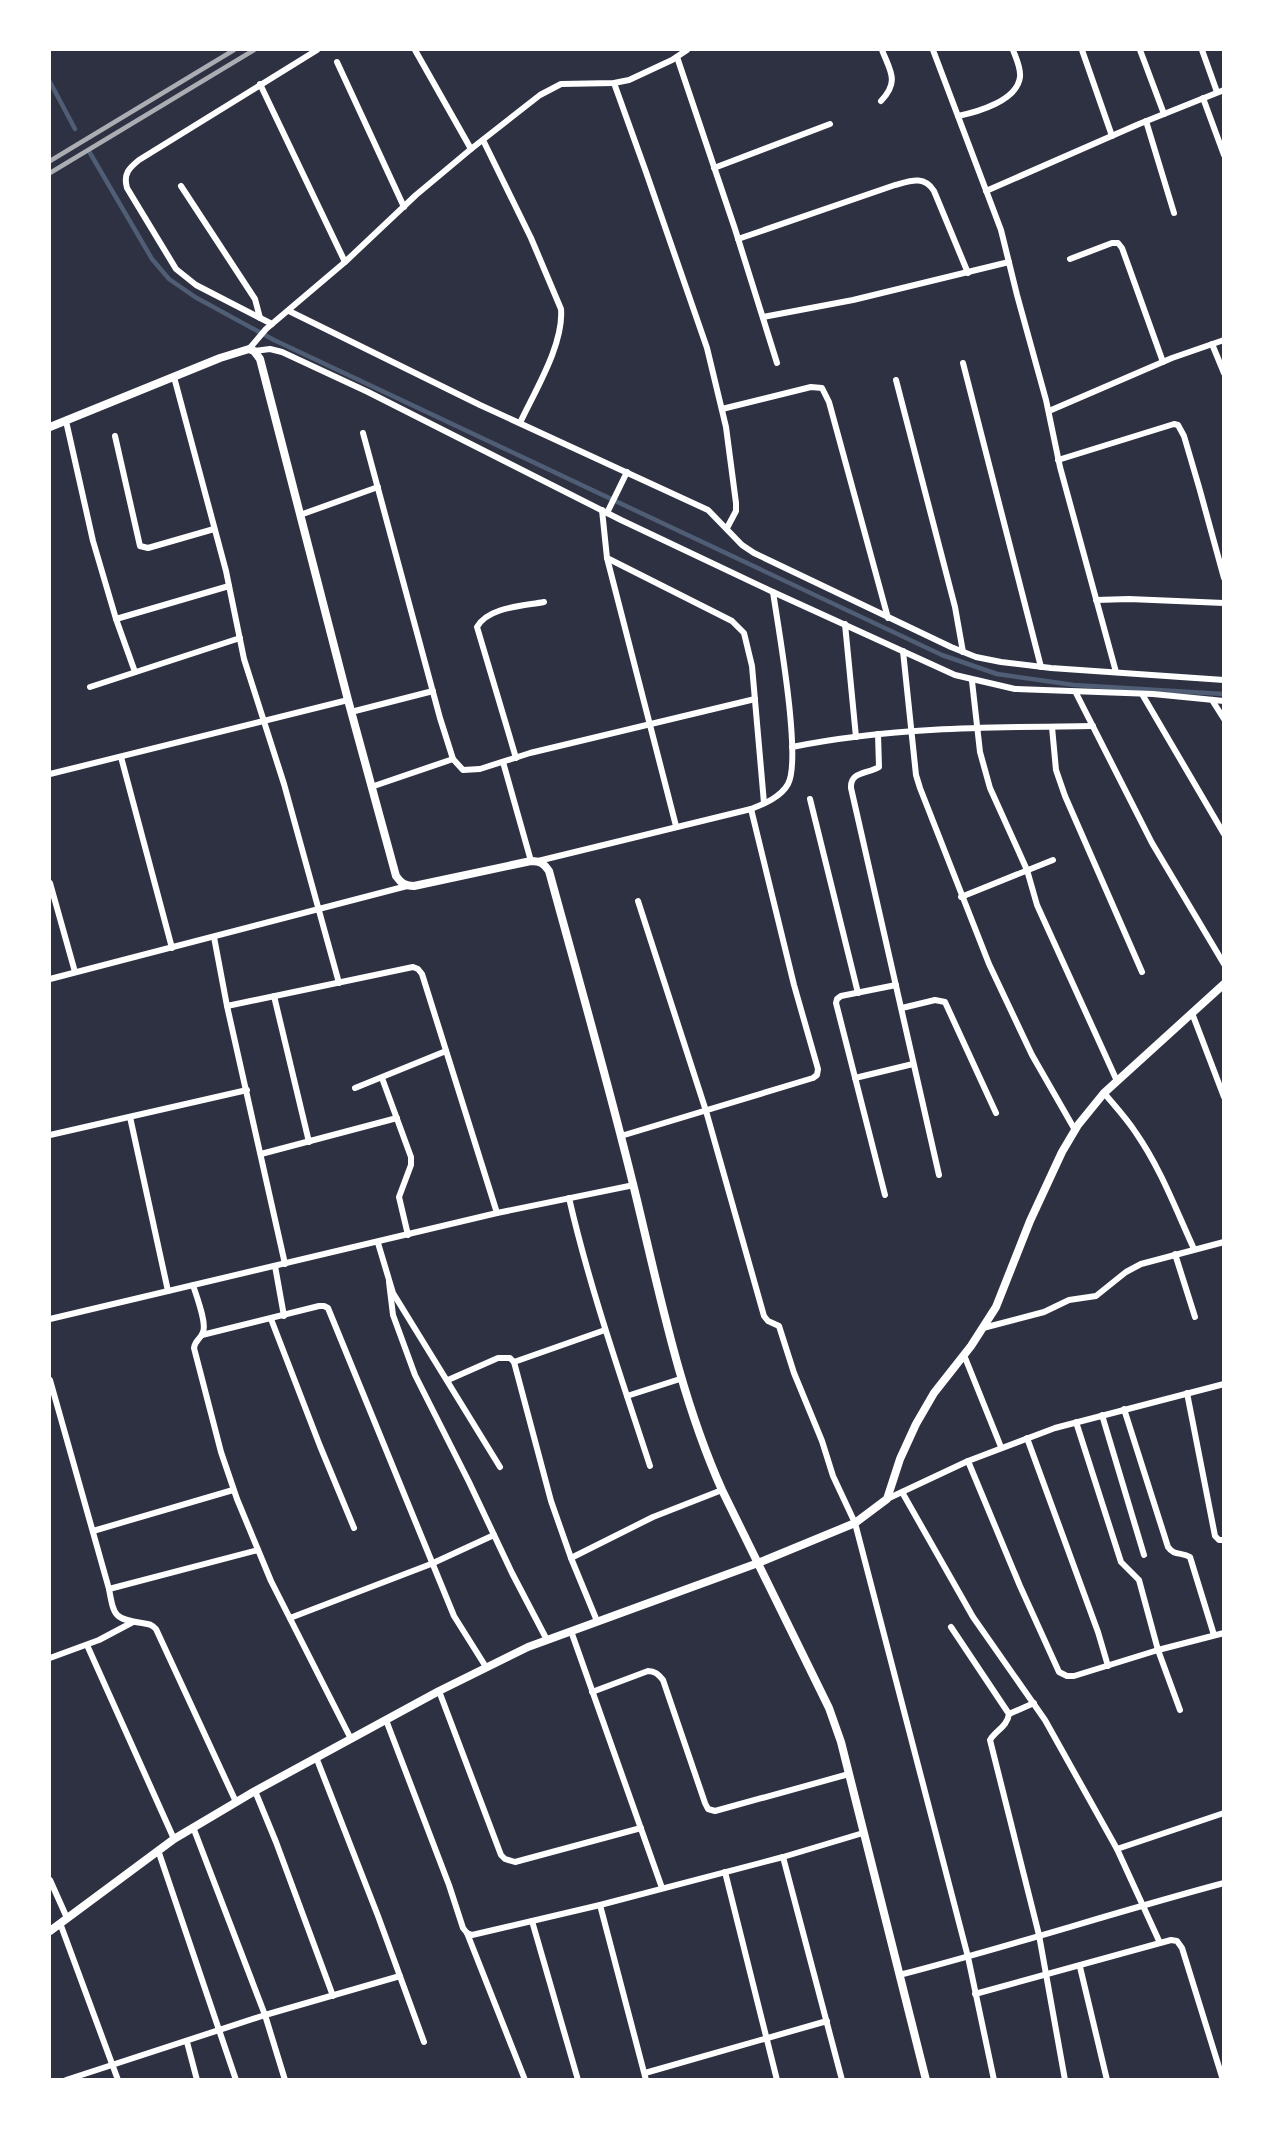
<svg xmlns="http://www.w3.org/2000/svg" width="1273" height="2129" font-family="Commissioner,sans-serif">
<rect width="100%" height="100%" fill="#2d3142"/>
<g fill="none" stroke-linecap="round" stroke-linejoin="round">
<g stroke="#4f5d75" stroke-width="4.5">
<path d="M 50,82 L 75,129"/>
<path d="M 90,153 L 152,259 L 169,279 L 195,297 L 274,340 L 942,655 L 997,674 L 1074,685 L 1224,694"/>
</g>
<g stroke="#fff" stroke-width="6">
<path d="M 415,50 L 471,149"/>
<path d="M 933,50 L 1001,230 L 1017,295 L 1046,400 L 1060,467 L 1116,672"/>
<path d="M 1082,50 L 1112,136"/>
<path d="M 1140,50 L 1164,114"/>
<path d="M 1202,50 L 1217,92"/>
<path d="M 677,57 L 735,229 L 777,363"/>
<path d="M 337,62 L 404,207"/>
<path d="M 614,83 L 646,172 L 707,348 L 726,427 L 736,503 L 736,511 L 727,528"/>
<path d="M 260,84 L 345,262"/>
<path d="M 1203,98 L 1224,155"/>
<path d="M 881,101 C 900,81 890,71 882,50"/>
<path d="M 958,116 C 977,112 1017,101 1020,77 C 1021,68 1016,58 1013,50"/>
<path d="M 1146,121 L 1174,213"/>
<path d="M 483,140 L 531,238 L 561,309 C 564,344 535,391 520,423"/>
<path d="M 714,168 L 830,124"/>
<path d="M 181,186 L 255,299 L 260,318"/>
<path d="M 986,191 L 1139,124 L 1224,90"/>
<path d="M 738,239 L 895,185 C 910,181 924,175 934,191 L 968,273"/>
<path d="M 1070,259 L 1112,243 L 1118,243 L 1122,248 L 1163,362"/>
<path d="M 289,311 L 480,405 L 708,510 L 742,545 L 754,553 L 951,647 L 976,657 L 1001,662 L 1051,668 L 1224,680"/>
<path d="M 763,317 L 853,300 L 1009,262"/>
<path d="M 272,324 L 196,285 L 176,269 L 127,188 C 123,174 129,168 139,160 L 317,50"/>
<path d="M 1212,344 L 1224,373"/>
<path d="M 249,349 L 266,329 L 345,262 L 416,195 L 471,149 L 540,95 L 561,84 L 614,83 L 629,80 L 672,60 L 687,50"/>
<path d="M 254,351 L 270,349 L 282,352 L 368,392 L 621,520 L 773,592 L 955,675 L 1015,689 L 1153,694 L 1224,701"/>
<path d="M 963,363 L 1041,667"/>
<path d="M 174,377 L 226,571 L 244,659 L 284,784 L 339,983"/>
<path d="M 896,380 L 955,607 L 963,652"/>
<path d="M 722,409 L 811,387 L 822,388 L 829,402 L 888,618"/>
<path d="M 1049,411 L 1172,358 L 1224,340"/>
<path d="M 66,421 L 93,541 L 116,619 L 135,672"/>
<path d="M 363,433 L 440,718 L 453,759 L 463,770 L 480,769 L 530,753 L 755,699"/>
<path d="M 115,436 L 140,546 L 148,548 L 214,529"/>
<path d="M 1058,460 L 1174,424 L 1178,425 L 1184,436 L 1199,487 L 1224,578"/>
<path d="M 602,510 L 607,558 L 676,826"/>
<path d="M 607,513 L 627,472"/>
<path d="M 300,515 L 378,487"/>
<path d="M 607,558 L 732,621 L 744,633 L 752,666 L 764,803"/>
<path d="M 1096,600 L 1129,599 L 1224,603"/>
<path d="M 116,619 L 229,586"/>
<path d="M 845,624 L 856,737"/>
<path d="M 903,651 L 916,775 L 920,788 L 989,964 L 1032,1055 L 1075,1130"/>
<path d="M 972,681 L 980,752 L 990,788 L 1027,870 L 1037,905 L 1117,1081"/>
<path d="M 90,687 L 240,638"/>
<path d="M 1076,693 L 1152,843 L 1224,964"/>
<path d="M 1142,694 L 1224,834"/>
<path d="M 1212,700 L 1224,719"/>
<path d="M 351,712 L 433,691"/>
<path d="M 1052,727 L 1056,770 L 1065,796 L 1142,972"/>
<path d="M 878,734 L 879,767 C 868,774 850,771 851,788 L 939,1175"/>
<path d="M 792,747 C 891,727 992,727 1093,726"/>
<path d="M 121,757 L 172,948"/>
<path d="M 516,758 L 477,627 C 488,607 523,606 544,602"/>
<path d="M 503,762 L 531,861"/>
<path d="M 50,774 L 348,700"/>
<path d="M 371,787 L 453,759"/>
<path d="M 810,799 L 858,993"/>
<path d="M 538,861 L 751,809 C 764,804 781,797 788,784 C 802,759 778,626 773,592"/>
<path d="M 50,883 L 75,972"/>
<path d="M 961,897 L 1053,860"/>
<path d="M 638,901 L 706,1111 L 764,1316 L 768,1321 L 779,1326 L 794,1373 L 822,1441 L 833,1476 L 855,1523 L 968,1957 L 994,2080"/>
<path d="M 214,937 L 227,1006 L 285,1264"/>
<path d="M 50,979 L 407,886"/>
<path d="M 274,996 L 309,1142"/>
<path d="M 227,1006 L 413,967 L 418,969 L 422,974 L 497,1213"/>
<path d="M 902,1008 L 935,1000 L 945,1002 L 996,1113"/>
<path d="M 1192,1013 L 1224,1097"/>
<path d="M 382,1078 L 411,1157 L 411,1165 L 399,1197 L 408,1235"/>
<path d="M 855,1078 L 913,1064"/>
<path d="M 355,1088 L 446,1051"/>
<path d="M 1104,1093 C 1115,1106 1127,1119 1136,1133 C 1161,1169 1176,1210 1194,1249"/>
<path d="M 130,1117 L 168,1291"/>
<path d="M 50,1135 L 247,1090"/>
<path d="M 621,1136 L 813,1078 L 817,1075 L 818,1069 L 794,985 L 751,809"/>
<path d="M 261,1154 L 397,1118"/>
<path d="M 885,1195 L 836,1003 L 837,999 L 841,996 L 896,985"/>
<path d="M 569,1198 C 590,1289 621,1377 650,1466"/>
<path d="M 378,1243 L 393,1293 L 500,1467"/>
<path d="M 1175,1254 L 1195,1317"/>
<path d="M 275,1266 L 284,1316"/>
<path d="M 389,1282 L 393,1315 L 415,1375 L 469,1482 L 512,1573 L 547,1640"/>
<path d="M 193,1285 C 196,1295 207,1323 203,1332 C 201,1339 195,1340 194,1348 L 221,1452 L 237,1499 L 271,1581 L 351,1739"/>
<path d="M 50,1319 L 497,1213 L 634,1185"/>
<path d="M 271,1319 L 320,1446 L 354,1528"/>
<path d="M 983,1328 L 1044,1312 L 1069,1300 L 1096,1296 L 1126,1272 L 1141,1264 L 1224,1242"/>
<path d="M 202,1335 L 319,1306 L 324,1306 L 328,1308 L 454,1616 L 486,1667"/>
<path d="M 964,1355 L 1001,1447"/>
<path d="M 514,1362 L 605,1330"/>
<path d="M 50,1380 L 109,1589 C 114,1616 114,1619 142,1623 C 149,1624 151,1624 156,1629 L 236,1802"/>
<path d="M 448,1380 L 498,1358 L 510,1358 L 514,1362 L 551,1501 L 571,1558 L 597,1621"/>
<path d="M 1187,1393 L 1215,1536 L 1219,1540 L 1224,1540"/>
<path d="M 627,1396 L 680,1379"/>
<path d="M 1124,1409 L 1168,1547 C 1174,1556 1182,1552 1190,1557 L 1214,1635"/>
<path d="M 1102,1415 L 1144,1555"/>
<path d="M 1076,1422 L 1121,1562 L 1139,1580 L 1158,1650 L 1180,1710"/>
<path d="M 1027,1438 L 1098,1632 L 1108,1666"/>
<path d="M 968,1461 L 1020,1586 L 1059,1672 L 1067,1676 L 1074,1676 L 1158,1650 L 1224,1633"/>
<path d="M 902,1492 L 973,1617 L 1045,1720 L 1117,1849 L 1160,1943"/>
<path d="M 887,1499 L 968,1461 L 1055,1428 L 1224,1384"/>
<path d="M 93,1531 L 233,1490"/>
<path d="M 571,1558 L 653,1517 L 722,1490"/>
<path d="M 109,1589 L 258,1550"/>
<path d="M 290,1618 L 431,1564 L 494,1535"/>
<path d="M 951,1627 L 1009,1714 C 1007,1727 996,1730 990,1740 L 1039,1935 L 1065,2080"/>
<path d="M 571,1631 L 662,1888"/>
<path d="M 87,1645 L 174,1839"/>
<path d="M 50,1658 L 99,1640 L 133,1622"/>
<path d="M 439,1691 L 501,1855 L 505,1859 L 515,1862 L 641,1828"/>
<path d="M 592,1692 L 648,1671 C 655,1671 658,1674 663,1680 L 705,1803 L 708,1809 L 715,1811 L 849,1774"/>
<path d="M 1009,1714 L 1034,1703"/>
<path d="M 386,1720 L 449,1885 L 463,1928 L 467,1933 L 472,1935 L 600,1905 L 783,1857 L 863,1833"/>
<path d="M 316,1757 L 378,1916 L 424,2042"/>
<path d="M 255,1791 L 276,1842 L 333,1996"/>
<path d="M 193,1827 L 265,2015 L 285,2080"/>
<path d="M 1117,1849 L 1224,1813"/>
<path d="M 158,1850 L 236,2080"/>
<path d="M 783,1857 L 842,2080"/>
<path d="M 725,1872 L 777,2080"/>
<path d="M 50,1880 L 67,1918"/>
<path d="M 600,1905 L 646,2080"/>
<path d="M 532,1921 L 578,2080"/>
<path d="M 60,1923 L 118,2080"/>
<path d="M 467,1933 L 525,2080"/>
<path d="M 1080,1967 L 1107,2080"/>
<path d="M 899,1975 C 1008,1947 1115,1912 1224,1883"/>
<path d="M 975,1994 L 1171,1940 L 1177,1941 L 1182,1948 L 1223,2080"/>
<path d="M 187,2042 L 197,2080"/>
<path d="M 645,2073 L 827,2021"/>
<path d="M 66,2080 L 265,2015 L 400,1976"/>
</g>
<g stroke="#fff" stroke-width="8">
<path d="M 50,427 L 220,358 L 249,349 L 254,351 L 260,359 L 348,700 L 396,876 C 401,883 405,886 414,886 L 531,861 C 541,861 544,864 549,871 C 578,977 608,1082 634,1188 C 659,1290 679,1394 722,1490 L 829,1708 L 841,1742 L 926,2080"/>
<path d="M 50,1931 L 174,1839 L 255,1791 L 439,1691 L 528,1647 L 758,1563 L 855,1523 L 887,1499 L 900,1459 L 916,1424 L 934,1393 L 971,1346 L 996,1307 L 1030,1221 L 1062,1152 L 1078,1125 L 1104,1093 L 1224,984"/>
</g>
<g stroke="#abadb3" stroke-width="4.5">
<path d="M 50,161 L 234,50"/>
<path d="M 50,173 L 254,50"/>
</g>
</g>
<rect width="1273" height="2129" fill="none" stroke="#ffffff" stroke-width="102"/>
</svg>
